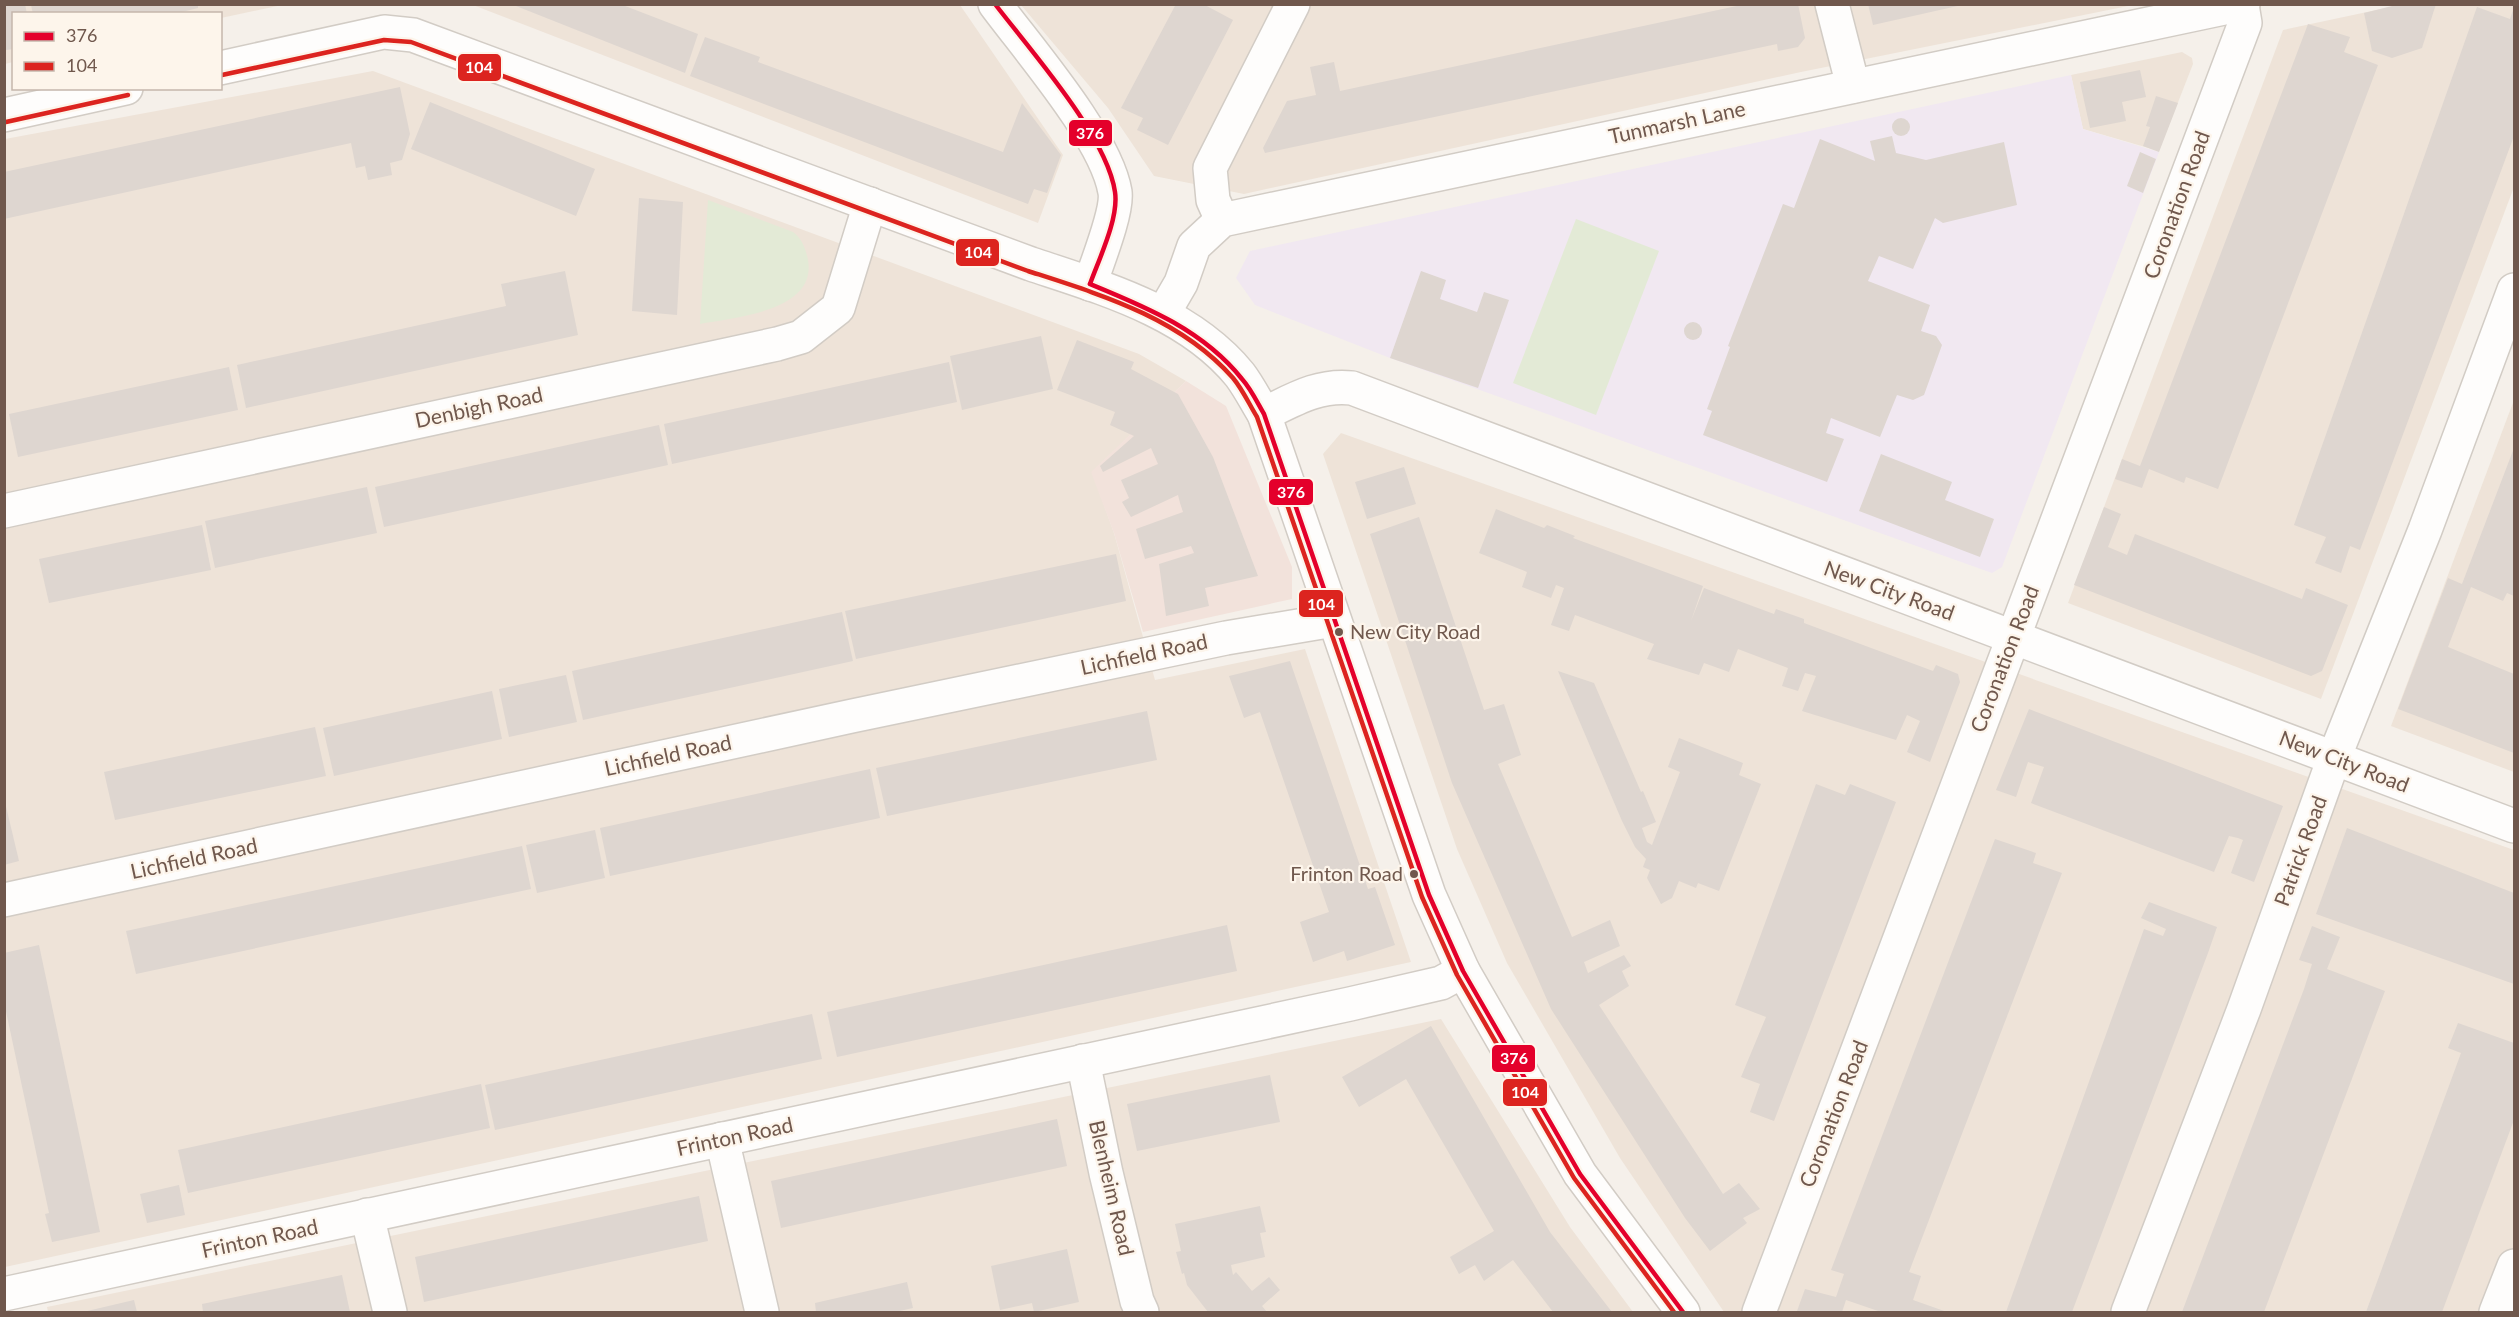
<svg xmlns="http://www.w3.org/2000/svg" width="2519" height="1317" font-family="Lato,sans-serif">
<rect width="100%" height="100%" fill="#f5f0ea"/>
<g fill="#eee3d8">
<path d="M 4,5 L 282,5 L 221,18 L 220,14 L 14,14 L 13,62 L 5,64 Z"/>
<path d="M 473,5 L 960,5 L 1063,155 L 1038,223 Z"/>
<path d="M 1021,5 L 2133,5 L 1801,72 L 1244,194 L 1154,176 L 1108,108 Z"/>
<path d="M 2400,5 L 2514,5 L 2514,187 L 2321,699 L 2068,603 L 2283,30 Z"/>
<path d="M 2182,52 L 2192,58 L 2193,64 L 2159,151 L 2083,129 L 2071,75 Z"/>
<path d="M 373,71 L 1139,354 L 1186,381 L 1092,472 L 1114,533 L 1155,680 L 1305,649 L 1411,962 L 5,1267 L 5,139 Z"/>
<path d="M 2514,400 L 2514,772 L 2391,726 Z"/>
<path d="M 1341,433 L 2514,850 L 2514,1312 L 1724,1312 L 1620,1158 L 1507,963 L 1457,849 L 1323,454 Z"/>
<path d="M 1441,1019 L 1570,1227 L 1633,1312 L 48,1312 L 47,1307 Z"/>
</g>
<path fill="#f2e2db" d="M 1186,381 L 1226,406 L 1292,567 L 1292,599 L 1143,632 L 1114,533 L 1091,472 Z"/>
<path fill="#f1e8f1" d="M 2071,75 L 2083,129 L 2159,152 L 2002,567 L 1992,573 L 1390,358 L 1255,305 L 1236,278 L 1250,251 Z"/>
<g fill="#e3ead6">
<path d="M 708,200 L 793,232 C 802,238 806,250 808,260 C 817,312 734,317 700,324 Z"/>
<path d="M 1576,219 L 1659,251 L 1596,415 L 1513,383 Z"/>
</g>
<g fill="#ded6d0">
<path d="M 4,4 L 25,4 L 27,14 L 14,14 L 14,49 L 6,50 Z"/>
<path d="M 511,4 L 620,4 L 698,34 L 685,73 Z"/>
<path d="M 1176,4 L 1203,4 L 1233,20 L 1168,145 L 1137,130 L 1143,118 L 1121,108 Z"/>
<path d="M 1746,4 L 1798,4 L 1805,38 L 1798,47 L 1778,51 L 1777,44 L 1265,153 L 1263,148 L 1287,101 L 1316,95 L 1310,67 L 1334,62 L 1340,91 Z"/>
<path d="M 1868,4 L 1962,4 L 1962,5 L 1873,25 Z"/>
<path d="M 2400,4 L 2436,4 L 2422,48 L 2392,58 L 2372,51 L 2364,13 Z"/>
<path d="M 31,5 L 198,5 L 198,8 L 174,14 L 33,14 Z"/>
<path d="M 2477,7 L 2510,19 L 2514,7 L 2514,136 L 2360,550 L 2350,546 L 2341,573 L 2315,563 L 2326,537 L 2294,525 Z"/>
<path d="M 2308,24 L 2350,37 L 2344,52 L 2378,65 L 2218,489 L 2186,477 L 2184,483 L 2149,469 L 2142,488 L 2115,479 L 2122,459 L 2140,466 Z"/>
<path d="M 705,37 L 760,57 L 758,62 L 1003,152 L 1022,103 L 1061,155 L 1047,193 L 1034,189 L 1028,204 L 690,76 Z"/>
<path d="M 2140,70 L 2146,97 L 2122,102 L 2126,121 L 2090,128 L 2080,82 Z"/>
<path d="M 400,87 L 410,134 L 402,160 L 390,163 L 392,175 L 368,180 L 365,166 L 356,168 L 351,143 L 4,219 L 4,172 Z"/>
<path d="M 2156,96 L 2178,103 L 2159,152 L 2143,146 L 2150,127 L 2146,126 Z"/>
<path d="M 430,102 L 595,169 L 576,216 L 411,149 Z"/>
<circle cx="1901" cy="127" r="9"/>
<path d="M 1892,136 L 1896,153 L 1926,160 L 2004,142 L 2017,205 L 1943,223 L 1935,218 L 1913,269 L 1879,256 L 1868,281 L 1930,305 L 1921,331 L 1936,336 L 1942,345 L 1924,395 L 1913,400 L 1897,395 L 1880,437 L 1831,418 L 1826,433 L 1844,439 L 1827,482 L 1703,435 L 1712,411 L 1707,409 L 1730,347 L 1728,346 L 1783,204 L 1794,208 L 1820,139 L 1875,161 L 1870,141 Z"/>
<path d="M 2140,152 L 2156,159 L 2143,193 L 2127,186 Z"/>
<path d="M 639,198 L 683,202 L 677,315 L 632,311 Z"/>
<path d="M 565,271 L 578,335 L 246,408 L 237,365 L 506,306 L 501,284 Z"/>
<path d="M 1421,271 L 1446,280 L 1440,299 L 1477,312 L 1484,292 L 1509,300 L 1478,388 L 1390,358 Z"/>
<circle cx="1693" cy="331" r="9"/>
<path d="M 1041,336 L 1053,389 L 962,410 L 950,356 Z"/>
<path d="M 1077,340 L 1134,362 L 1131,369 L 1178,394 L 1213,457 L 1258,576 L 1205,588 L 1209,606 L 1166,616 L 1159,564 L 1194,553 L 1191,546 L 1145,559 L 1136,529 L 1183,512 L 1180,503 L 1178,495 L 1131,517 L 1122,502 L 1129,498 L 1121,480 L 1158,464 L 1151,448 L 1103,472 L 1100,466 L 1134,436 L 1110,425 L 1115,412 L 1057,390 Z"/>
<path d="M 949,362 L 957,402 L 672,464 L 664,424 Z"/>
<path d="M 229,367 L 238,410 L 18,457 L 9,414 Z"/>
<path d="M 659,425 L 668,465 L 384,527 L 375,487 Z"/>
<path d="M 2514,448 L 2514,596 L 2507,593 L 2503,601 L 2471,587 L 2448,647 L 2514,674 L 2514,753 L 2398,709 L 2448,578 L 2462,584 Z"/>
<path d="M 1881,454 L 1952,482 L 1945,500 L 1994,519 L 1980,557 L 1859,511 Z"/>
<path d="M 1404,467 L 1416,504 L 1367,519 L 1355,482 Z"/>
<path d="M 367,487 L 377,533 L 215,568 L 205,521 Z"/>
<path d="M 2104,507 L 2121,514 L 2108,547 L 2120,552 L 2127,555 L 2135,534 L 2302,599 L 2306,588 L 2348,605 L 2322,671 L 2311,676 L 2074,585 Z"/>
<path d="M 1496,509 L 1544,528 L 1547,525 L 1575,536 L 1573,538 L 1703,586 L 1691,621 L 1704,588 L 1774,614 L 1776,609 L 1804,619 L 1804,623 L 1933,671 L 1936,665 L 1958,674 L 1960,682 L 1930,762 L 1907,752 L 1920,721 L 1907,715 L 1896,740 L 1802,711 L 1816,676 L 1805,673 L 1798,691 L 1782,686 L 1788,668 L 1738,649 L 1729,672 L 1704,663 L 1699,675 L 1647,659 L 1654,644 L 1575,615 L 1569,631 L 1551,625 L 1564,588 L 1556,585 L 1551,598 L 1522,587 L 1527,572 L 1479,553 Z"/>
<path d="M 1419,517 L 1484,710 L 1504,704 L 1521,755 L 1498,764 L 1572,937 L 1610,920 L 1620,946 L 1584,962 L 1588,973 L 1624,955 L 1631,966 L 1622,971 L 1629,986 L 1599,1005 L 1723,1194 L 1739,1183 L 1760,1209 L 1743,1218 L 1747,1223 L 1710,1251 L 1685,1218 L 1551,1009 L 1452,783 L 1370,534 Z"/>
<path d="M 202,525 L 211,570 L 49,603 L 39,559 Z"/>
<path d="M 1116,554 L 1126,601 L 856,659 L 845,611 Z"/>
<path d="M 842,612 L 853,661 L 583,720 L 572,671 Z"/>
<path d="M 1290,661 L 1368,889 L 1375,887 L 1395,945 L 1347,961 L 1344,951 L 1313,962 L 1300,922 L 1329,912 L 1260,712 L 1244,718 L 1229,676 Z"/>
<path d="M 1558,671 L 1594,683 L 1641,792 L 1643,791 L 1656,822 L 1642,828 L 1647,842 L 1652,845 L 1680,772 L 1668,767 L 1679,738 L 1743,763 L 1739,775 L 1761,784 L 1719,891 L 1698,883 L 1696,888 L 1679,881 L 1672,898 L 1661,904 L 1647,878 L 1650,870 L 1643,867 L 1646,859 L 1635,847 L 1622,821 Z"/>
<path d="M 566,675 L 577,722 L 509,737 L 499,689 Z"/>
<path d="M 492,691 L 502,739 L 334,776 L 323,728 Z"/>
<path d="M 2029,709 L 2283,806 L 2254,882 L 2231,873 L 2243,840 L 2238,838 L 2229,836 L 2214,872 L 2031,803 L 2044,767 L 2028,762 L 2016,797 L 1996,790 Z"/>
<path d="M 1147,711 L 1157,760 L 887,816 L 876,768 Z"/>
<path d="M 315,727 L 326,776 L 115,820 L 104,772 Z"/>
<path d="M 870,769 L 880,818 L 610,876 L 600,828 Z"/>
<path d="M 1816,784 L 1845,795 L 1850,784 L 1896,802 L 1774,1121 L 1750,1112 L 1760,1084 L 1741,1077 L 1766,1017 L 1735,1005 Z"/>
<path d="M 4,798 L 19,861 L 4,865 Z"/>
<path d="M 2347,828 L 2514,893 L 2514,984 L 2316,914 Z"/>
<path d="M 595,830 L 605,878 L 537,893 L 526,845 Z"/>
<path d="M 1995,839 L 2036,853 L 2033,863 L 2062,873 L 1909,1272 L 1921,1276 L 1913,1300 L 1947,1312 L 1881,1312 L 1846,1300 L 1842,1312 L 1797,1311 L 1805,1289 L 1836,1297 L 1844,1274 L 1831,1270 Z"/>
<path d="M 522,846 L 531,889 L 136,974 L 126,931 Z"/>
<path d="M 2149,902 L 2217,927 L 2208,953 L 2072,1312 L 2006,1312 L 2144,929 L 2163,936 L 2166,929 L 2141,918 Z"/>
<path d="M 1227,925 L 1237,971 L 837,1057 L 827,1012 Z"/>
<path d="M 2312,926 L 2340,937 L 2327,969 L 2385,991 L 2264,1312 L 2182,1312 L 2304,989 L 2312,964 L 2299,960 Z"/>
<path d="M 39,945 L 100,1232 L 52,1242 L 45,1214 L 49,1213 L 4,1002 L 4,953 Z"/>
<path d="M 812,1014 L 822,1059 L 495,1130 L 485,1085 Z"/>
<path d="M 2458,1023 L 2514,1043 L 2514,1120 L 2442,1312 L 2366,1312 L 2461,1053 L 2448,1048 Z"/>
<path d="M 1431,1026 L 1550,1232 L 1612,1312 L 1553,1312 L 1513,1260 L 1484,1281 L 1475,1265 L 1459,1274 L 1450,1257 L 1494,1231 L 1406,1079 L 1359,1107 L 1342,1077 Z"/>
<path d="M 1270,1075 L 1280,1122 L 1137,1151 L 1127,1104 Z"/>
<path d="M 481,1084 L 490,1128 L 188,1193 L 178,1150 Z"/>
<path d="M 1057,1119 L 1067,1166 L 781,1228 L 771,1181 Z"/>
<path d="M 179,1185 L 185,1215 L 147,1223 L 140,1194 Z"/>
<path d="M 699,1196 L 708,1241 L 424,1302 L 415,1257 Z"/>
<path d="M 1260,1206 L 1266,1232 L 1260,1233 L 1265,1257 L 1231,1265 L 1233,1275 L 1236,1272 L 1252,1291 L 1269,1277 L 1280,1290 L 1262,1306 L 1267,1312 L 1208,1312 L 1187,1285 L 1184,1273 L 1182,1274 L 1176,1252 L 1181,1251 L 1175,1224 Z"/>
<path d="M 1067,1249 L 1079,1302 L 1034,1312 L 1032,1303 L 1000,1310 L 991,1266 Z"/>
<path d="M 342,1275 L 350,1312 L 203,1312 L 202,1304 Z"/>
<path d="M 907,1282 L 913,1308 L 895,1312 L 816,1312 L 815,1303 Z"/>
<path d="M 134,1300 L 137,1312 L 83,1312 Z"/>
</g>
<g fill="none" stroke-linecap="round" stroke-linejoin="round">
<g stroke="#d2ccc5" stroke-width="36">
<g id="minor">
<path d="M 995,4 C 1029,50 1106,138 1115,192 C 1118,211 1097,263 1090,284"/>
<path d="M 1832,4 L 1853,86"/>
<path d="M 220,68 L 384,32 L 413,35 L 1031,264 C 1103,288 1189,312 1240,375 C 1249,387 1256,401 1264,414 L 1429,895 L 1463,971 L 1580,1174 L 1683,1312"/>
<path d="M 4,115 L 126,88"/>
<path d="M 1222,220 L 1213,200 L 1210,168 L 1293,4"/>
<path d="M 1163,314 L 1181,283 L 1194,246 L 1222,220 L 2243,4"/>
<path d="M 1264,414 C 1293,400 1319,384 1352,388 L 2514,826"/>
<path d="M 4,511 L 777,344 L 801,337 L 838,308 L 870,204"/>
<path d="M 4,900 L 852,716 L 1226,638 L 1334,620"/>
<path d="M 1083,1061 L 1106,1173 L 1137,1301 L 1142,1312"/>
<path d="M 722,1139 L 762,1312"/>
<path d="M 367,1215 L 390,1312"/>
<path d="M 4,1294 L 1350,1004 L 1441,983 L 1463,971"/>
<path d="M 1759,1312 L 2245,23 L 2242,5"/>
<path d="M 2128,1312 L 2244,1009 L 2334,758 L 2425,530 L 2514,290"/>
<path d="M 2496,1312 L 2514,1266"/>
</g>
</g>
<use href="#minor" stroke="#fefdfc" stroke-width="33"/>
<g stroke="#fdf5eb" stroke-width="9">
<g id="bus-1">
<path d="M 995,4 C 1030,50 1107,136 1115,192 C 1119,218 1099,259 1090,284"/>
<path d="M 1090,284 C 1146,307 1203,330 1242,379 C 1251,389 1257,402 1264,414 L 1429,895 L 1463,971 L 1580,1174 L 1683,1312"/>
</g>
</g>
<g stroke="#fdf5eb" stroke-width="9">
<g id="bus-2">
<path d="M 222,75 L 384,40 L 411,42 L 1028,271 C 1102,295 1180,318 1233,378 C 1243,390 1249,404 1257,417 L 1422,897 L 1457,975 L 1574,1178 L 1674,1312"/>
<path d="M 6,122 L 128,95"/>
</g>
</g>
<use href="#bus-1" stroke="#e4002b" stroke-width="4.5"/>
<use href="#bus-2" stroke="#dc241f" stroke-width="4.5"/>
</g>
<g fill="#70584d" stroke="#fdf5eb" stroke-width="2">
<circle cx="1339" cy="632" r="5"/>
<circle cx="1414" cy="874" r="5"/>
</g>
<g text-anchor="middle" stroke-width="4.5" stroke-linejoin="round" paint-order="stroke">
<g font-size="20" fill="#70584d" stroke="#fdf5eb" text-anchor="start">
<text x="1350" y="639">New City Road</text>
<text x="1403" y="881" text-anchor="end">Frinton Road</text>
</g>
<g font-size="21" fill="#70584d" stroke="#fdf5eb">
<text transform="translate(1677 123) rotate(-12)" y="7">Tunmarsh Lane</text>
<text transform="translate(2177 205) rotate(-70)" y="7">Coronation Road</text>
<text transform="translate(479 408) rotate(-12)" y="7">Denbigh Road</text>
<text transform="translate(1889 591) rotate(20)" y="7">New City Road</text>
<text transform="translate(1144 655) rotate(-12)" y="7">Lichfield Road</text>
<text transform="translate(2005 659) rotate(-69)" y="7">Coronation Road</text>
<text transform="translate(668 756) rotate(-12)" y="7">Lichfield Road</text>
<text transform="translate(2344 762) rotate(21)" y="7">New City Road</text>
<text transform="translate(2301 851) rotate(-70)" y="7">Patrick Road</text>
<text transform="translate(194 859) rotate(-12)" y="7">Lichfield Road</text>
<text transform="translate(1834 1114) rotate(-69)" y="7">Coronation Road</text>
<text transform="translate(735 1137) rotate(-12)" y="7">Frinton Road</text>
<text transform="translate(1111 1188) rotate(77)" y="7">Blenheim Road</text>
<text transform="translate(260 1239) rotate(-12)" y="7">Frinton Road</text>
</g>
</g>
<g stroke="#fdf5eb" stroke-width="2">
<rect x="457" y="53" width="45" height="29" rx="6" fill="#dc241f"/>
<rect x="1068" y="119" width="45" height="28" rx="6" fill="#e4002b"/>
<rect x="955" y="238" width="45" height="29" rx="6" fill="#dc241f"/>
<rect x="1268" y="478" width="46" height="28" rx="6" fill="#e4002b"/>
<rect x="1298" y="589" width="46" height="29" rx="6" fill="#dc241f"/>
<rect x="1491" y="1044" width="45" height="29" rx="6" fill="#e4002b"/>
<rect x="1502" y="1078" width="46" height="29" rx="6" fill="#dc241f"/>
</g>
<g font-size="16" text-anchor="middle" font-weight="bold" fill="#fff">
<text x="479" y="73">104</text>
<text x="1090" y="139">376</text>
<text x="978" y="258">104</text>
<text x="1291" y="498">376</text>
<text x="1321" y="610">104</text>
<text x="1514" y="1064">376</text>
<text x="1525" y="1098">104</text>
</g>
<rect width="2519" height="1317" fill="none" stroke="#70584d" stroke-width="12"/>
<rect x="12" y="12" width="210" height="78" fill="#fdf5eb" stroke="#c5b6ac" stroke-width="1.5"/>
<rect x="24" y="32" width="30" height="9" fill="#e4002b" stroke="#c5b6ac" stroke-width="1.5"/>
<text x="66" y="42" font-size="18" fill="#70584d">376</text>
<rect x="24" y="62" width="30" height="9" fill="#dc241f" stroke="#c5b6ac" stroke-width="1.5"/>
<text x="66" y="72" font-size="18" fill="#70584d">104</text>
</svg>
